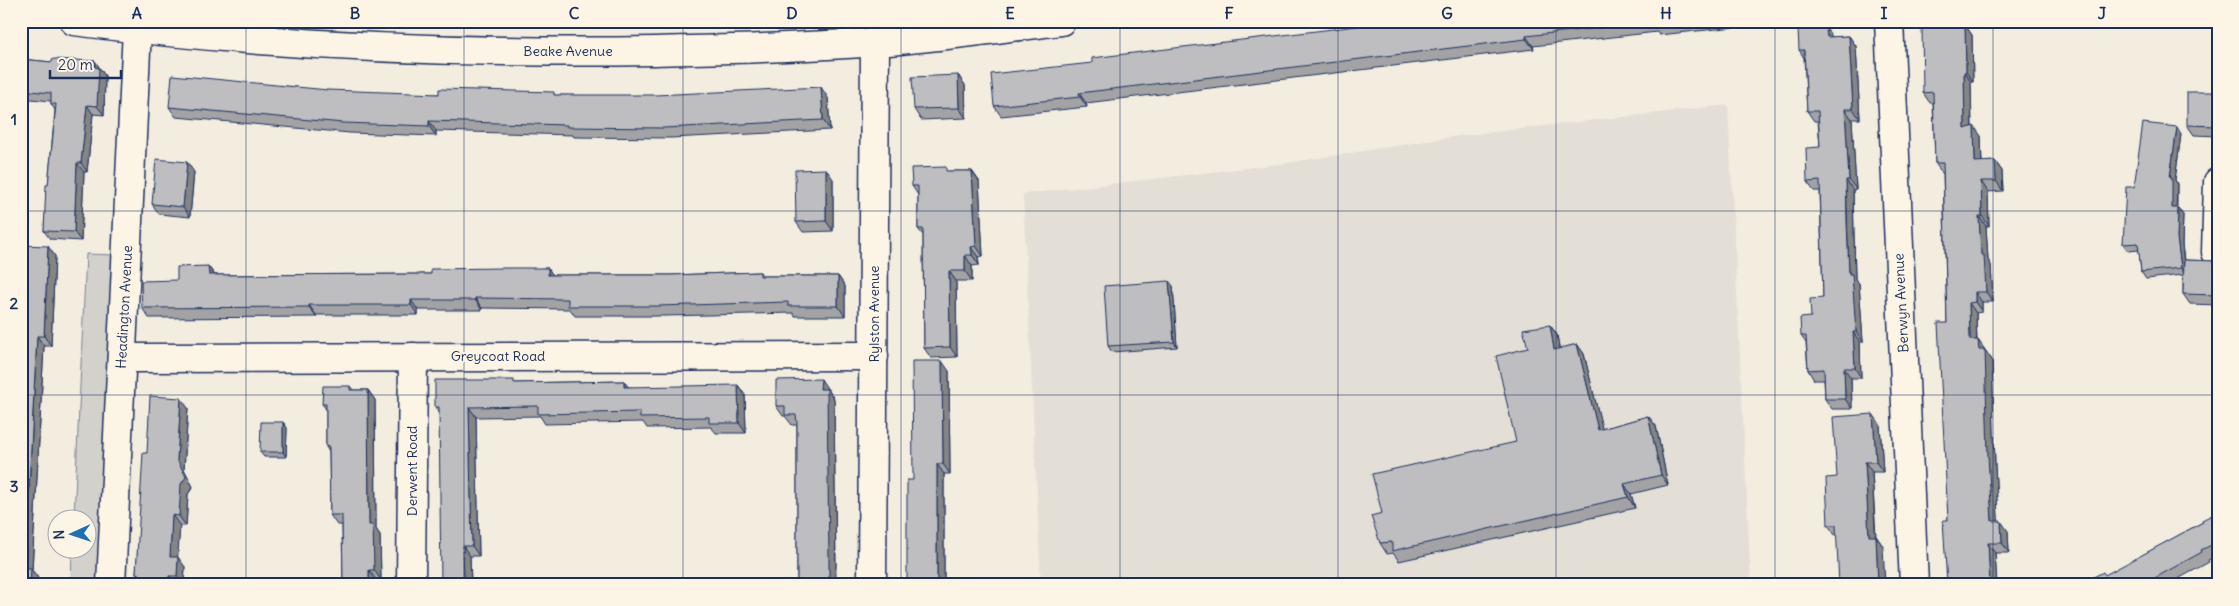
<svg xmlns="http://www.w3.org/2000/svg" width="2239" height="606" font-family="Delius,sans-serif">
<rect width="100%" height="100%" fill="#f3ede0"/>
<filter id="ink" filterUnits="userSpaceOnUse"><feTurbulence type="fractalNoise" baseFrequency=".02" numOctaves="2"/><feDisplacementMap in="SourceGraphic" scale="10" xChannelSelector="R" yChannelSelector="G"/><feConvolveMatrix kernelMatrix="1 2 1 2 8 2 1 2 1" color-interpolation-filters="sRGB"/></filter>
<g filter="url(#ink)">
<path fill="#e3dfd6" d="M 1728,105 L 1751,585 L 1041,585 L 1023,194 L 1280,164 L 1458,136 Z"/>
<path fill="#d3d1cc" stroke="#778095" d="M 86,254 L 115,255 L 100,585 L 71,585 L 72,549 L 88,548 L 88,518 L 74,518 Z"/>
<g fill="none" stroke-linecap="round" stroke-linejoin="round">
<g stroke="#1b2f5e" stroke-width="31">
<g id="street">
<path d="M 1889,21 L 1914,585"/>
<path d="M 260,39 L 262,21"/>
<path d="M 2216,252 L 2218,182"/>
<path d="M 122,358 L 874,356"/>
<path d="M 111,585 L 137,29"/>
<path d="M 411,585 L 413,357"/>
<path d="M 872,585 L 875,42"/>
</g>
</g>
<g stroke="#1b2f5e" stroke-width="31">
<path id="secondary" d="M 74,21 C 266,46 461,54 655,51 C 728,49 801,48 874,42 C 936,38 999,28 1061,21"/>
</g>
<use href="#street" stroke="#fcf5e5" stroke-width="28"/>
<use href="#secondary" stroke="#fcf5e5" stroke-width="28"/>
</g>
<g fill="#a3a3a5" stroke="#1b2f5e">
<path d="M 1399,21 L 1744,21 L 1745,26 L 1659,35 L 1657,32 L 1533,46 L 1534,49 L 1086,103 L 1087,107 L 1001,116 L 994,106 Z"/>
<path d="M 1965,25 L 1972,35 L 1973,82 L 1971,82 L 1972,127 L 1981,136 L 1982,162 L 1995,161 L 2002,171 L 2003,191 L 1988,192 L 1989,226 L 1986,226 L 1988,260 L 1991,265 L 1993,302 L 1982,302 L 1982,312 L 1976,313 L 1977,340 L 1978,340 L 1992,360 L 1995,466 L 1998,521 L 2008,531 L 2009,553 L 1995,553 L 1997,585 L 1947,585 L 1948,520 L 1947,323 L 1943,173 L 1942,173 L 1935,163 L 1933,103 L 1930,103 L 1923,93 Z"/>
<path d="M 1849,36 L 1856,46 L 1860,119 L 1852,119 L 1856,189 L 1853,190 L 1855,279 L 1859,283 L 1863,342 L 1860,342 L 1861,378 L 1851,378 L 1852,409 L 1832,409 L 1825,399 L 1824,380 L 1814,380 L 1808,370 L 1806,343 L 1801,336 L 1823,298 L 1820,191 L 1814,191 L 1807,182 L 1820,147 L 1818,121 L 1814,121 L 1807,111 L 1804,58 L 1799,50 L 1832,37 Z"/>
<path d="M 21,59 L 52,62 L 95,61 L 105,76 L 104,115 L 93,114 L 87,172 L 84,172 L 81,241 L 50,239 L 44,231 L 55,110 L 51,104 L 51,101 L 21,98 Z"/>
<path d="M 958,75 L 965,85 L 966,118 L 921,120 L 914,109 Z"/>
<path d="M 2218,92 L 2218,136 L 2194,135 L 2187,125 Z"/>
<path d="M 439,94 L 828,98 L 830,130 L 671,138 L 574,137 L 573,135 L 436,131 L 436,136 L 350,133 L 176,117 L 169,107 Z"/>
<path d="M 2177,127 L 2181,134 L 2175,180 L 2177,184 L 2177,208 L 2183,215 L 2182,245 L 2184,260 L 2218,261 L 2218,305 L 2190,304 L 2183,294 L 2183,275 L 2146,279 L 2141,272 L 2139,250 L 2128,251 L 2123,244 L 2134,187 Z"/>
<path d="M 949,171 L 972,171 L 979,181 L 983,256 L 978,257 L 979,265 L 972,266 L 972,281 L 956,281 L 957,357 L 931,358 L 924,348 L 923,235 L 918,229 L 918,195 L 912,186 Z"/>
<path d="M 194,172 L 190,217 L 159,214 L 152,204 Z"/>
<path d="M 833,179 L 833,231 L 803,232 L 796,222 Z"/>
<path d="M 21,245 L 55,256 L 51,346 L 44,346 L 32,570 L 38,578 L 37,585 L 21,585 Z"/>
<path d="M 208,266 L 215,275 L 431,274 L 548,268 L 552,275 L 670,275 L 760,272 L 763,276 L 838,276 L 845,286 L 845,316 L 795,316 L 793,313 L 665,316 L 575,316 L 570,309 L 482,308 L 482,310 L 418,310 L 418,315 L 316,315 L 316,317 L 149,318 L 142,308 L 177,280 Z"/>
<path d="M 1173,286 L 1177,347 L 1112,352 L 1108,346 Z"/>
<path d="M 1550,325 L 1557,335 L 1559,349 L 1577,344 L 1584,354 L 1602,429 L 1648,416 L 1656,426 L 1668,485 L 1631,494 L 1635,508 L 1399,561 L 1393,553 L 1387,554 L 1380,543 L 1382,513 L 1516,442 L 1528,348 Z"/>
<path d="M 949,371 L 950,474 L 944,474 L 944,585 L 907,585 L 913,480 Z"/>
<path d="M 624,381 L 628,387 L 745,395 L 746,433 L 716,433 L 711,427 L 647,428 L 643,422 L 545,424 L 540,416 L 476,417 L 479,556 L 470,556 L 471,585 L 439,413 L 435,407 L 516,383 Z"/>
<path d="M 350,386 L 353,390 L 368,390 L 375,400 L 376,529 L 380,535 L 381,580 L 376,580 L 376,585 L 343,585 L 342,525 L 337,525 L 330,515 L 329,452 L 326,447 L 326,409 L 322,404 Z"/>
<path d="M 828,389 L 834,399 L 836,568 L 797,584 L 797,425 L 792,425 L 785,416 L 783,416 L 776,406 Z"/>
<path d="M 188,408 L 184,469 L 193,487 L 188,494 L 186,526 L 180,526 L 177,557 L 185,567 L 184,585 L 138,585 L 138,577 L 136,573 L 147,453 Z"/>
<path d="M 283,422 L 287,428 L 286,457 L 264,457 L 260,452 Z"/>
<path d="M 1880,424 L 1883,472 L 1872,472 L 1876,536 L 1883,546 L 1835,535 L 1828,525 L 1837,477 Z"/>
<path d="M 2218,512 L 2218,555 L 2208,560 L 2209,562 L 2167,585 L 2088,585 L 2203,522 Z"/>
</g>
<g fill="#858586" stroke="#1b2f5e">
<path d="M 1965,25 L 1972,35 L 1973,82 L 1966,72 Z"/>
<path d="M 1826,28 L 1833,38 L 1827,37 Z"/>
<path d="M 1526,36 L 1533,46 L 1534,49 L 1526,39 Z"/>
<path d="M 1849,36 L 1856,46 L 1860,119 L 1853,109 Z"/>
<path d="M 95,61 L 105,76 L 104,115 L 97,106 L 95,67 Z"/>
<path d="M 1964,72 L 1971,82 L 1972,139 L 1965,129 Z"/>
<path d="M 958,75 L 965,85 L 966,118 L 959,108 Z"/>
<path d="M 821,87 L 828,98 L 830,130 L 823,120 Z"/>
<path d="M 1079,93 L 1086,103 L 1087,107 L 1080,97 Z"/>
<path d="M 87,105 L 93,114 L 87,172 L 81,163 Z"/>
<path d="M 1845,109 L 1852,119 L 1856,189 L 1849,180 Z"/>
<path d="M 429,121 L 436,131 L 436,136 L 429,126 Z"/>
<path d="M 1974,126 L 1981,136 L 1982,172 L 1975,162 Z"/>
<path d="M 2177,127 L 2181,134 L 2175,180 L 2177,184 L 2176,215 L 2172,208 L 2170,177 Z"/>
<path d="M 1995,161 L 2002,171 L 2003,191 L 1996,181 Z"/>
<path d="M 187,162 L 194,172 L 190,217 L 183,207 Z"/>
<path d="M 77,163 L 84,172 L 81,241 L 74,232 Z"/>
<path d="M 826,169 L 833,179 L 833,231 L 826,221 Z"/>
<path d="M 972,171 L 979,181 L 983,256 L 976,246 Z"/>
<path d="M 1846,180 L 1853,190 L 1855,279 L 1859,283 L 1863,342 L 1856,332 L 1849,274 Z"/>
<path d="M 1981,181 L 1988,192 L 1989,226 L 1982,216 Z"/>
<path d="M 2178,208 L 2183,215 L 2182,245 L 2185,275 L 2181,268 L 2177,238 Z"/>
<path d="M 1979,216 L 1986,226 L 1988,260 L 1991,265 L 1993,302 L 1986,292 L 1981,255 Z"/>
<path d="M 48,246 L 55,256 L 51,346 L 44,336 Z"/>
<path d="M 971,247 L 978,257 L 979,265 L 972,255 Z"/>
<path d="M 965,255 L 972,266 L 972,281 L 965,271 Z"/>
<path d="M 208,266 L 215,276 L 209,275 Z"/>
<path d="M 548,268 L 555,278 L 548,275 Z"/>
<path d="M 949,271 L 956,281 L 957,357 L 950,347 Z"/>
<path d="M 838,276 L 845,286 L 845,316 L 838,306 Z"/>
<path d="M 1169,281 L 1173,286 L 1177,347 L 1174,342 Z"/>
<path d="M 1975,292 L 1982,302 L 1982,312 L 1975,302 Z"/>
<path d="M 475,298 L 482,308 L 482,310 L 475,300 Z"/>
<path d="M 411,300 L 418,310 L 418,315 L 411,305 Z"/>
<path d="M 1969,303 L 1976,313 L 1977,350 L 1970,340 Z"/>
<path d="M 309,305 L 316,315 L 316,317 L 309,307 Z"/>
<path d="M 1550,325 L 1557,335 L 1561,360 L 1554,350 Z"/>
<path d="M 1853,332 L 1860,342 L 1861,378 L 1855,368 Z"/>
<path d="M 37,336 L 44,346 L 32,570 L 38,578 L 37,585 L 30,585 L 25,568 Z"/>
<path d="M 1978,340 L 1992,360 L 1995,466 L 1999,531 L 1992,521 Z"/>
<path d="M 1577,344 L 1584,354 L 1605,440 L 1598,430 Z"/>
<path d="M 942,361 L 949,371 L 950,474 L 943,464 Z"/>
<path d="M 1844,368 L 1851,378 L 1852,409 L 1845,399 Z"/>
<path d="M 821,379 L 834,399 L 836,585 L 829,585 L 820,389 Z"/>
<path d="M 624,381 L 631,391 L 624,387 Z"/>
<path d="M 738,385 L 745,395 L 746,433 L 739,423 Z"/>
<path d="M 368,390 L 375,400 L 376,529 L 380,535 L 381,580 L 374,570 L 369,525 Z"/>
<path d="M 181,398 L 188,408 L 184,469 L 193,487 L 188,494 L 186,526 L 179,516 L 177,459 Z"/>
<path d="M 469,407 L 476,417 L 479,556 L 472,546 Z"/>
<path d="M 1873,414 L 1880,424 L 1883,472 L 1876,462 Z"/>
<path d="M 1648,416 L 1656,426 L 1668,485 L 1661,475 Z"/>
<path d="M 283,422 L 287,428 L 286,457 L 283,452 Z"/>
<path d="M 1865,462 L 1872,472 L 1876,546 L 1869,536 Z"/>
<path d="M 937,464 L 944,474 L 944,585 L 937,585 Z"/>
<path d="M 1624,484 L 1631,494 L 1635,508 L 1628,497 Z"/>
<path d="M 172,515 L 180,526 L 177,567 L 170,557 Z"/>
<path d="M 2001,521 L 2008,531 L 2009,553 L 2002,543 Z"/>
<path d="M 1876,536 L 1883,546 L 1885,585 L 1878,585 Z"/>
<path d="M 1988,543 L 1995,553 L 1997,585 L 1990,585 Z"/>
<path d="M 463,546 L 470,556 L 471,585 L 464,585 Z"/>
<path d="M 178,557 L 185,567 L 184,585 L 183,585 L 177,576 Z"/>
<path d="M 369,570 L 376,580 L 376,585 L 369,585 Z"/>
<path d="M 169,576 L 176,585 L 169,585 Z"/>
</g>
<g fill="#bebec0" stroke="#1b2f5e">
<path d="M 1399,21 L 1690,21 L 1652,25 L 1652,22 L 1526,36 L 1526,39 L 1079,93 L 1080,97 L 994,106 L 991,74 L 1092,63 L 1092,58 Z"/>
<path d="M 1965,25 L 1966,72 L 1964,72 L 1965,129 L 1974,126 L 1975,162 L 1995,161 L 1996,181 L 1981,181 L 1982,216 L 1979,216 L 1981,255 L 1984,255 L 1986,292 L 1975,292 L 1975,302 L 1969,303 L 1970,340 L 1978,340 L 1979,350 L 1985,350 L 1988,456 L 1992,521 L 2001,521 L 2002,543 L 1988,543 L 1990,585 L 1947,585 L 1943,520 L 1948,520 L 1938,323 L 1947,323 L 1943,163 L 1935,163 L 1933,92 L 1923,93 L 1922,26 Z"/>
<path d="M 1826,28 L 1827,37 L 1849,36 L 1853,109 L 1845,109 L 1849,180 L 1846,180 L 1847,221 L 1849,274 L 1852,274 L 1856,332 L 1853,332 L 1855,368 L 1844,368 L 1845,399 L 1825,399 L 1824,369 L 1808,370 L 1806,336 L 1801,336 L 1800,318 L 1811,317 L 1810,299 L 1823,298 L 1820,181 L 1807,182 L 1806,148 L 1820,147 L 1818,111 L 1807,111 L 1804,50 L 1799,50 L 1798,29 Z"/>
<path d="M 21,59 L 52,62 L 53,59 L 95,61 L 95,67 L 99,68 L 97,106 L 87,105 L 81,163 L 77,163 L 74,232 L 44,231 L 46,185 L 48,185 L 56,104 L 51,104 L 51,93 L 21,90 Z"/>
<path d="M 172,75 L 328,90 L 439,94 L 439,89 L 554,92 L 554,95 L 655,95 L 821,87 L 823,120 L 664,128 L 567,127 L 567,125 L 429,121 L 429,126 L 343,123 L 169,107 Z"/>
<path d="M 958,75 L 959,108 L 914,109 L 912,77 Z"/>
<path d="M 2187,92 L 2218,92 L 2218,126 L 2187,125 Z"/>
<path d="M 2143,123 L 2177,127 L 2170,177 L 2172,177 L 2172,208 L 2178,208 L 2177,238 L 2181,268 L 2141,272 L 2138,243 L 2123,244 L 2126,187 L 2134,187 Z"/>
<path d="M 156,159 L 187,162 L 183,207 L 152,204 Z"/>
<path d="M 946,167 L 946,171 L 972,171 L 976,246 L 971,247 L 972,255 L 965,255 L 965,271 L 949,271 L 950,347 L 924,348 L 923,229 L 918,229 L 918,186 L 912,186 L 911,168 Z"/>
<path d="M 826,169 L 826,221 L 796,222 L 795,170 Z"/>
<path d="M 21,245 L 48,246 L 44,336 L 37,336 L 28,504 L 25,568 L 31,568 L 30,585 L 21,585 Z"/>
<path d="M 2184,260 L 2218,261 L 2218,295 L 2183,294 Z"/>
<path d="M 208,266 L 209,275 L 431,274 L 431,269 L 503,268 L 548,268 L 548,275 L 670,275 L 760,272 L 760,276 L 838,276 L 838,306 L 788,306 L 788,302 L 658,306 L 568,306 L 568,299 L 475,298 L 475,300 L 411,300 L 411,305 L 309,305 L 309,307 L 142,308 L 141,281 L 177,280 L 177,267 Z"/>
<path d="M 1169,281 L 1174,342 L 1108,346 L 1104,286 Z"/>
<path d="M 1550,325 L 1554,350 L 1577,344 L 1598,430 L 1648,416 L 1661,475 L 1624,484 L 1628,497 L 1392,551 L 1392,542 L 1380,543 L 1371,516 L 1382,513 L 1372,474 L 1516,442 L 1496,356 L 1528,348 L 1523,329 Z"/>
<path d="M 912,361 L 942,361 L 943,464 L 937,464 L 937,585 L 907,585 L 907,480 L 913,480 Z"/>
<path d="M 821,379 L 820,389 L 827,389 L 829,559 L 829,585 L 781,585 L 784,581 L 797,584 L 797,422 L 796,415 L 785,415 L 785,406 L 776,406 L 776,380 Z"/>
<path d="M 435,380 L 514,380 L 514,383 L 624,381 L 624,387 L 738,385 L 739,423 L 709,423 L 709,417 L 640,418 L 640,412 L 538,414 L 538,406 L 469,407 L 472,546 L 463,546 L 464,585 L 441,585 L 439,407 L 435,407 Z"/>
<path d="M 323,386 L 350,386 L 350,390 L 368,390 L 369,525 L 373,525 L 374,570 L 369,570 L 369,585 L 343,585 L 342,515 L 330,515 L 329,447 L 326,447 L 326,404 L 322,404 Z"/>
<path d="M 150,396 L 181,398 L 177,459 L 186,477 L 181,484 L 179,516 L 172,515 L 170,557 L 178,557 L 177,576 L 169,576 L 169,585 L 138,585 L 139,574 L 136,573 L 143,453 L 147,453 Z"/>
<path d="M 1873,414 L 1876,462 L 1865,462 L 1869,536 L 1876,536 L 1878,585 L 1839,585 L 1836,525 L 1828,525 L 1826,478 L 1837,477 L 1833,417 Z"/>
<path d="M 261,422 L 283,422 L 283,452 L 260,452 Z"/>
<path d="M 2218,512 L 2218,542 L 2201,550 L 2202,552 L 2142,585 L 2088,585 L 2086,581 L 2103,572 L 2105,575 L 2203,522 L 2202,520 Z"/>
</g>
</g>
<path fill="none" stroke="#1b2f5e" stroke-width="1" stroke-opacity="0.55" d="M 246,21 L 246,585M 464,21 L 464,585M 683,21 L 683,585M 901,21 L 901,585M 1120,21 L 1120,585M 1338,21 L 1338,585M 1556,21 L 1556,585M 1775,21 L 1775,585M 1993,21 L 1993,585M 21,211 L 2218,211M 21,395 L 2218,395"/>
<g text-anchor="middle" stroke-width="4" stroke-linejoin="round" paint-order="stroke">
<g font-size="14" fill="#1b2f5e" stroke="#fcf5e5">
<text x="568" y="56">Beake Avenue</text>
<text transform="translate(1901 303) rotate(-93)" y="5">Berwyn Avenue</text>
<text transform="translate(124 307) rotate(-87)" y="5">Headington Avenue</text>
<text transform="translate(874 314) rotate(-90)" y="5">Rylston Avenue</text>
<text x="498" y="361">Greycoat Road</text>
<text transform="translate(412 471) rotate(-90)" y="5">Derwent Road</text>
</g>
</g>
<rect width="2239" height="606" fill="none" stroke="#fcf5e5" stroke-width="55"/>
<g transform="translate(72 534) rotate(267)"><circle r="24" fill="#fcf5e5" stroke="#a2a6af"/>
<path d="M0-4L9 19L0 12L-9 19Z" fill="#1f6fb2"/>
<text y="-8" font-size="14" font-weight="bold" text-anchor="middle" fill="#1b2f5e">N</text>
</g>
<path d="M50 70v8h71v-8" fill="none" stroke="#1b2f5e" stroke-width="2.5"/>
<text x="58" y="70" font-size="15" fill="#1b2f5e" stroke="#fcf5e5" stroke-width="4" paint-order="stroke">20 m</text>
<rect x="28" y="28" width="2184" height="550" fill="none" stroke="#1b2f5e" stroke-width="2"/>
<g font-size="16" text-anchor="middle" font-weight="bold" fill="#1b2f5e">
<text x="137" y="19">A</text>
<text x="355" y="19">B</text>
<text x="574" y="19">C</text>
<text x="792" y="19">D</text>
<text x="1010" y="19">E</text>
<text x="1229" y="19">F</text>
<text x="1447" y="19">G</text>
<text x="1666" y="19">H</text>
<text x="1884" y="19">I</text>
<text x="2102" y="19">J</text>
<text x="14" y="125">1</text>
<text x="14" y="309">2</text>
<text x="14" y="492">3</text>
</g>
</svg>
